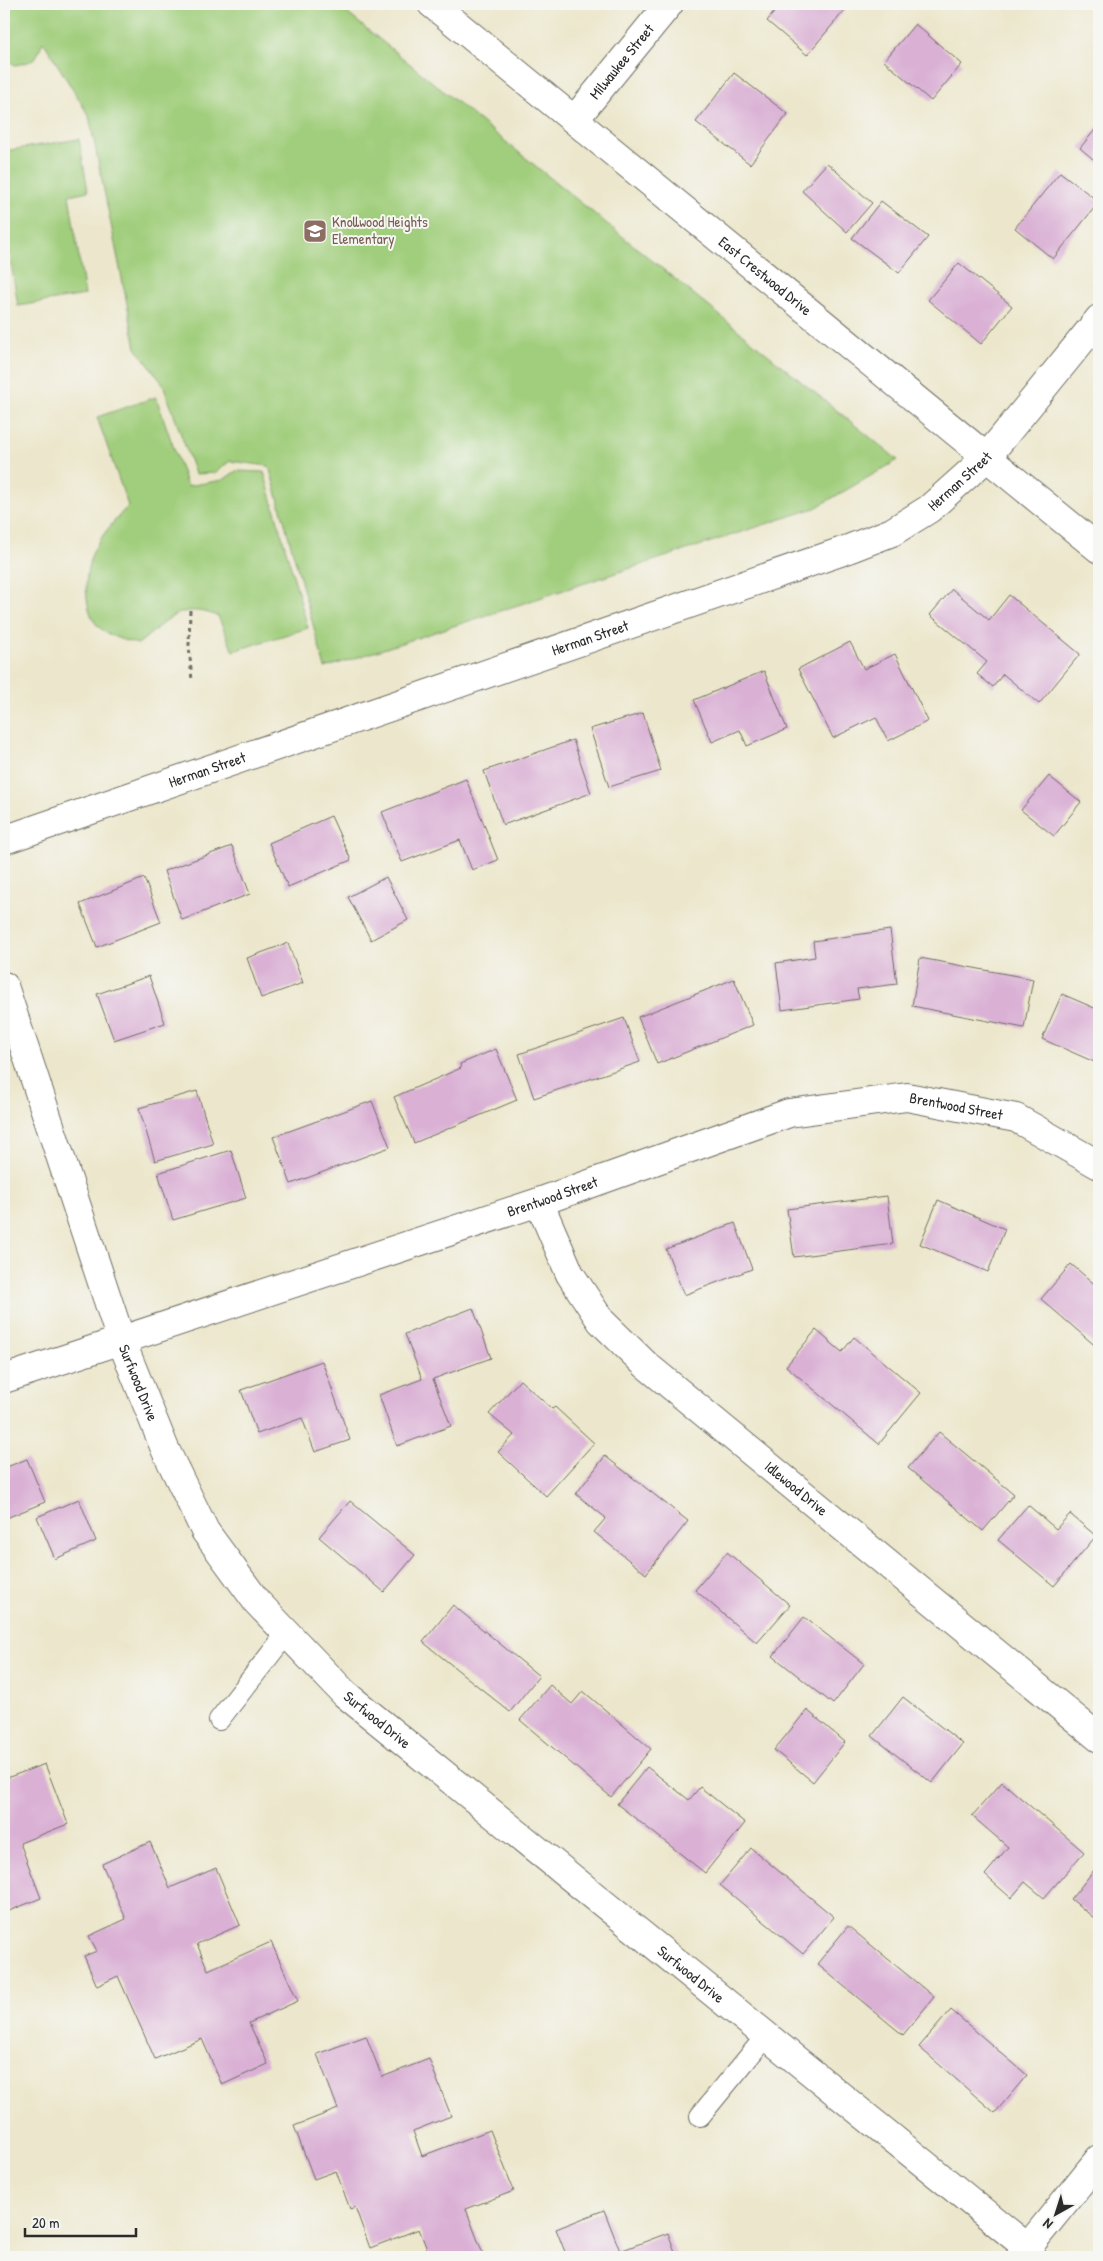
<svg xmlns="http://www.w3.org/2000/svg" width="1103" height="2261" font-family="'Patrick Hand',sans-serif">
<rect width="100%" height="100%" fill="#f6f6f2"/>
<filter id="ink" filterUnits="userSpaceOnUse"><feTurbulence type="fractalNoise" baseFrequency=".02" numOctaves="2"/><feDisplacementMap in="SourceGraphic" scale="10" xChannelSelector="R" yChannelSelector="G"/><feConvolveMatrix kernelMatrix="1 2 1 2 8 2 1 2 1" color-interpolation-filters="sRGB"/></filter>
<filter id="wash" filterUnits="userSpaceOnUse"><feTurbulence type="fractalNoise" baseFrequency=".0096" numOctaves="4" result="noise"/><feDisplacementMap in="SourceGraphic" scale="20" xChannelSelector="R" yChannelSelector="G"/><feGaussianBlur stdDeviation="1.12" result="paint"/><feColorMatrix in="noise" values="0 0 0 0 0 0 0 0 0 0 0 0 0 0 0 0 0 1.4 0 .05"/><feComposite in="paint" operator="in"/></filter>
<g filter="url(#wash)">
<rect width="100%" height="100%" fill="#ece7cc"/>
<g fill="#a0ce7c" stroke="#667c54">
<path d="M 4,4 L 336,4 L 898,460 L 815,508 L 325,668 L 269,466 L 230,461 L 215,473 L 195,474 L 163,384 L 136,348 L 89,116 L 43,41 C 36,60 36,61 15,65 L 4,58 Z"/>
<path d="M 79,139 L 88,191 L 69,195 L 85,295 L 18,306 L 4,218 L 4,151 Z"/>
<path d="M 156,397 L 187,486 L 223,480 L 236,471 L 264,472 L 308,628 L 233,651 L 218,616 C 177,601 168,621 138,644 C 123,640 108,637 97,625 C 82,607 84,567 95,548 C 104,532 116,519 128,506 L 97,417 Z"/>
</g>
<g id="blocks">
<g fill="#dab1d5">
<path d="M 781,4 L 850,4 L 807,55 L 767,21 Z"/>
<path d="M 915,24 L 962,64 L 931,101 L 884,61 Z"/>
<path d="M 734,73 L 788,114 L 750,164 L 696,122 Z"/>
<path d="M 1099,125 L 1099,164 L 1080,148 Z"/>
<path d="M 827,163 L 872,203 L 847,232 L 802,191 Z"/>
<path d="M 1060,172 L 1099,202 L 1053,259 L 1015,228 Z"/>
<path d="M 881,201 L 928,237 L 899,273 L 852,238 Z"/>
<path d="M 959,263 L 1012,306 L 981,344 L 928,300 Z"/>
<path d="M 952,589 L 989,620 L 1009,595 L 1080,654 L 1039,704 L 1003,674 L 993,687 L 977,674 L 987,662 L 930,615 Z"/>
<path d="M 850,642 L 864,669 L 895,654 L 928,721 L 888,741 L 876,717 L 833,738 L 798,669 Z"/>
<path d="M 764,671 L 787,729 L 747,746 L 740,730 L 712,742 L 694,700 Z"/>
<path d="M 643,713 L 661,771 L 609,787 L 590,729 Z"/>
<path d="M 573,740 L 591,793 L 503,825 L 484,771 Z"/>
<path d="M 1049,776 L 1081,802 L 1054,836 L 1021,810 Z"/>
<path d="M 466,779 L 498,860 L 472,870 L 460,840 L 402,862 L 382,812 Z"/>
<path d="M 331,816 L 351,860 L 288,887 L 269,843 Z"/>
<path d="M 232,846 L 250,894 L 182,920 L 164,871 Z"/>
<path d="M 386,877 L 408,920 L 371,940 L 348,897 Z"/>
<path d="M 144,878 L 161,922 L 97,947 L 80,904 Z"/>
<path d="M 890,930 L 897,984 L 857,989 L 859,999 L 782,1010 L 776,963 L 815,957 L 813,941 Z"/>
<path d="M 288,943 L 303,983 L 261,998 L 247,958 Z"/>
<path d="M 920,958 L 1033,979 L 1024,1028 L 912,1006 Z"/>
<path d="M 149,976 L 165,1023 L 114,1040 L 97,994 Z"/>
<path d="M 734,979 L 753,1025 L 657,1064 L 638,1017 Z"/>
<path d="M 1062,994 L 1099,1010 L 1099,1064 L 1042,1039 Z"/>
<path d="M 624,1018 L 640,1062 L 534,1098 L 519,1054 Z"/>
<path d="M 496,1049 L 517,1100 L 414,1143 L 394,1097 L 461,1068 L 460,1064 Z"/>
<path d="M 197,1091 L 213,1144 L 155,1161 L 139,1108 Z"/>
<path d="M 372,1101 L 390,1147 L 291,1184 L 273,1137 Z"/>
<path d="M 231,1150 L 246,1198 L 173,1220 L 158,1173 Z"/>
<path d="M 887,1196 L 893,1244 L 794,1257 L 787,1209 Z"/>
<path d="M 938,1200 L 1005,1229 L 988,1272 L 920,1244 Z"/>
<path d="M 735,1223 L 752,1269 L 684,1295 L 666,1249 Z"/>
<path d="M 1071,1264 L 1099,1288 L 1099,1349 L 1041,1299 Z"/>
<path d="M 473,1308 L 491,1358 L 433,1379 L 451,1426 L 397,1446 L 379,1395 L 422,1379 L 405,1334 Z"/>
<path d="M 816,1330 L 842,1352 L 854,1337 L 921,1393 L 879,1444 L 786,1366 Z"/>
<path d="M 322,1361 L 350,1440 L 315,1452 L 302,1418 L 257,1434 L 241,1390 Z"/>
<path d="M 520,1380 L 552,1409 L 555,1407 L 594,1443 L 546,1496 L 498,1452 L 514,1435 L 489,1414 Z"/>
<path d="M 939,1432 L 1014,1494 L 983,1531 L 908,1468 Z"/>
<path d="M 605,1456 L 688,1521 L 646,1574 L 594,1532 L 606,1518 L 576,1494 Z"/>
<path d="M 27,1459 L 45,1502 L 4,1519 L 4,1468 Z"/>
<path d="M 79,1499 L 96,1541 L 55,1559 L 37,1517 Z"/>
<path d="M 350,1501 L 415,1555 L 384,1592 L 319,1537 Z"/>
<path d="M 1028,1505 L 1056,1529 L 1070,1514 L 1096,1536 L 1054,1586 L 998,1540 Z"/>
<path d="M 727,1552 L 790,1605 L 757,1643 L 695,1590 Z"/>
<path d="M 453,1605 L 539,1676 L 510,1712 L 423,1642 Z"/>
<path d="M 804,1617 L 864,1664 L 833,1704 L 773,1656 Z"/>
<path d="M 550,1685 L 572,1704 L 583,1691 L 651,1749 L 611,1797 L 520,1720 Z"/>
<path d="M 903,1697 L 963,1744 L 932,1783 L 872,1736 Z"/>
<path d="M 807,1710 L 845,1742 L 813,1782 L 774,1750 Z"/>
<path d="M 45,1764 L 68,1824 L 20,1843 L 41,1898 L 4,1913 L 4,1779 Z"/>
<path d="M 647,1767 L 689,1800 L 700,1787 L 745,1823 L 705,1873 L 617,1804 Z"/>
<path d="M 1002,1782 L 1084,1852 L 1044,1898 L 1025,1882 L 1011,1898 L 985,1875 L 1008,1847 L 972,1816 Z"/>
<path d="M 150,1842 L 170,1888 L 216,1868 L 240,1925 L 197,1944 L 208,1970 L 271,1942 L 298,2001 L 249,2023 L 268,2064 L 222,2085 L 202,2039 L 155,2059 L 118,1976 L 97,1986 L 84,1956 L 97,1951 L 89,1936 L 126,1919 L 102,1864 Z"/>
<path d="M 751,1848 L 834,1917 L 803,1954 L 720,1885 Z"/>
<path d="M 1099,1864 L 1099,1922 L 1071,1899 Z"/>
<path d="M 848,1926 L 934,1997 L 903,2035 L 817,1964 Z"/>
<path d="M 951,2010 L 1027,2075 L 995,2113 L 919,2047 Z"/>
<path d="M 366,2036 L 382,2077 L 429,2059 L 451,2116 L 413,2131 L 422,2156 L 490,2130 L 514,2191 L 466,2209 L 484,2257 L 430,2257 L 419,2229 L 370,2248 L 355,2207 L 350,2209 L 336,2171 L 314,2179 L 294,2126 L 338,2109 L 317,2054 Z"/>
<path d="M 604,2210 L 620,2251 L 668,2233 L 677,2257 L 567,2257 L 556,2229 Z"/>
</g>
</g>
</g>
<g filter="url(#ink)">
<use href="#blocks" fill-opacity="0" stroke="#6f6d63" stroke-width="1"/>
<g fill="none" stroke-linecap="round" stroke-linejoin="round">
<g stroke="#6f6d63" stroke-width="22">
<g id="service">
<path d="M 219,1720 L 287,1633"/>
<path d="M 700,2116 L 766,2036"/>
</g>
</g>
<g stroke="#6f6d63" stroke-width="30">
<g id="minor">
<path id="s1" d="M 432,4 L 1099,549"/>
<path id="s2" d="M 575,119 L 669,4"/>
<path id="s3" d="M 4,840 L 843,551 L 892,532 L 929,509 L 986,458 L 1099,319"/>
<path id="s4" d="M 4,986 L 121,1340 L 165,1449 L 205,1531 L 257,1602 L 345,1694 L 1028,2248"/>
<path id="s5" d="M 539,1202 L 570,1274 L 601,1321 L 646,1365 L 1099,1738"/>
<path id="s6" d="M 4,1379 L 539,1202 L 789,1113 L 907,1097 L 1016,1118 L 1099,1165"/>
</g>
</g>
<g stroke="#6f6d63" stroke-width="30">
<path id="tertiary" d="M 1020,2257 L 1099,2159"/>
</g>
<path stroke="#6f6d63" stroke-width="3" stroke-dasharray="4 4" stroke-linecap="butt" d="M 190,610 L 189,645 L 192,681"/>
<use href="#service" stroke="#fff" stroke-width="20"/>
<use href="#minor" stroke="#fff" stroke-width="28"/>
<use href="#tertiary" stroke="#fff" stroke-width="28"/>
</g>
</g>
<defs>
<g id="school-square" transform="scale(1.25)"><rect x="-9" y="-9" width="18" height="18" rx="4" fill="#8d6e63" stroke="#f6f6f2"/><path d="M0-5L7-2L0 1L-7-2ZM-4 1L0 2.5L4 1V4Q0 6-4 4Z" fill="#fff"/></g>
</defs>
<g fill-rule="evenodd">
<use href="#school-square" x="315" y="231"/>
</g>
<g text-anchor="middle" stroke-width="4" stroke-linejoin="round" paint-order="stroke">
<g font-size="15" fill="#2b2b2b" stroke="#f6f6f2">
<text dy="5" stroke="none"><textPath href="#s2" startOffset="74">Milwaukee Street</textPath></text>
<text dy="5" stroke="none"><textPath href="#s1" startOffset="430">East Crestwood Drive</textPath></text>
<text dy="5" stroke="none"><textPath href="#s3" startOffset="1025">Herman Street</textPath></text>
<text dy="5" stroke="none"><textPath href="#s3" startOffset="620">Herman Street</textPath></text>
<text dy="5" stroke="none"><textPath href="#s3" startOffset="215">Herman Street</textPath></text>
<text dy="5" stroke="none"><textPath href="#s6" startOffset="998">Brentwood Street</textPath></text>
<text dy="5" stroke="none"><textPath href="#s6" startOffset="578">Brentwood Street</textPath></text>
<text dy="5" stroke="none"><textPath href="#s4" startOffset="419">Surfwood Drive</textPath></text>
<text dy="5" stroke="none"><textPath href="#s5" startOffset="392">Idlewood Drive</textPath></text>
<text dy="5" stroke="none"><textPath href="#s4" startOffset="838">Surfwood Drive</textPath></text>
<text dy="5" stroke="none"><textPath href="#s4" startOffset="1242">Surfwood Drive</textPath></text>
</g>
<g font-size="15" fill="#785e54" stroke="#f6f6f2" text-anchor="start">
<text x="332" y="227">Knollwood Heights<tspan x="332" dy="17">Elementary</tspan></text>
</g>
</g>
<rect width="1103" height="2261" fill="none" stroke="#f6f6f2" stroke-width="20"/>
<g transform="translate(1056 2214) rotate(219)" stroke="#f6f6f2" stroke-width="4" paint-order="stroke">
<path d="M0-4L9 19L0 12L-9 19Z" fill="#2b2b2b"/>
<text y="-8" font-size="14" font-weight="bold" text-anchor="middle" fill="#2b2b2b">N</text>
</g>
<path d="M25 2228v8h111v-8" fill="none" stroke="#2b2b2b" stroke-width="2.5"/>
<text x="32" y="2228" font-size="15" fill="#2b2b2b" stroke="#f6f6f2" stroke-width="4" paint-order="stroke">20 m</text>
</svg>
